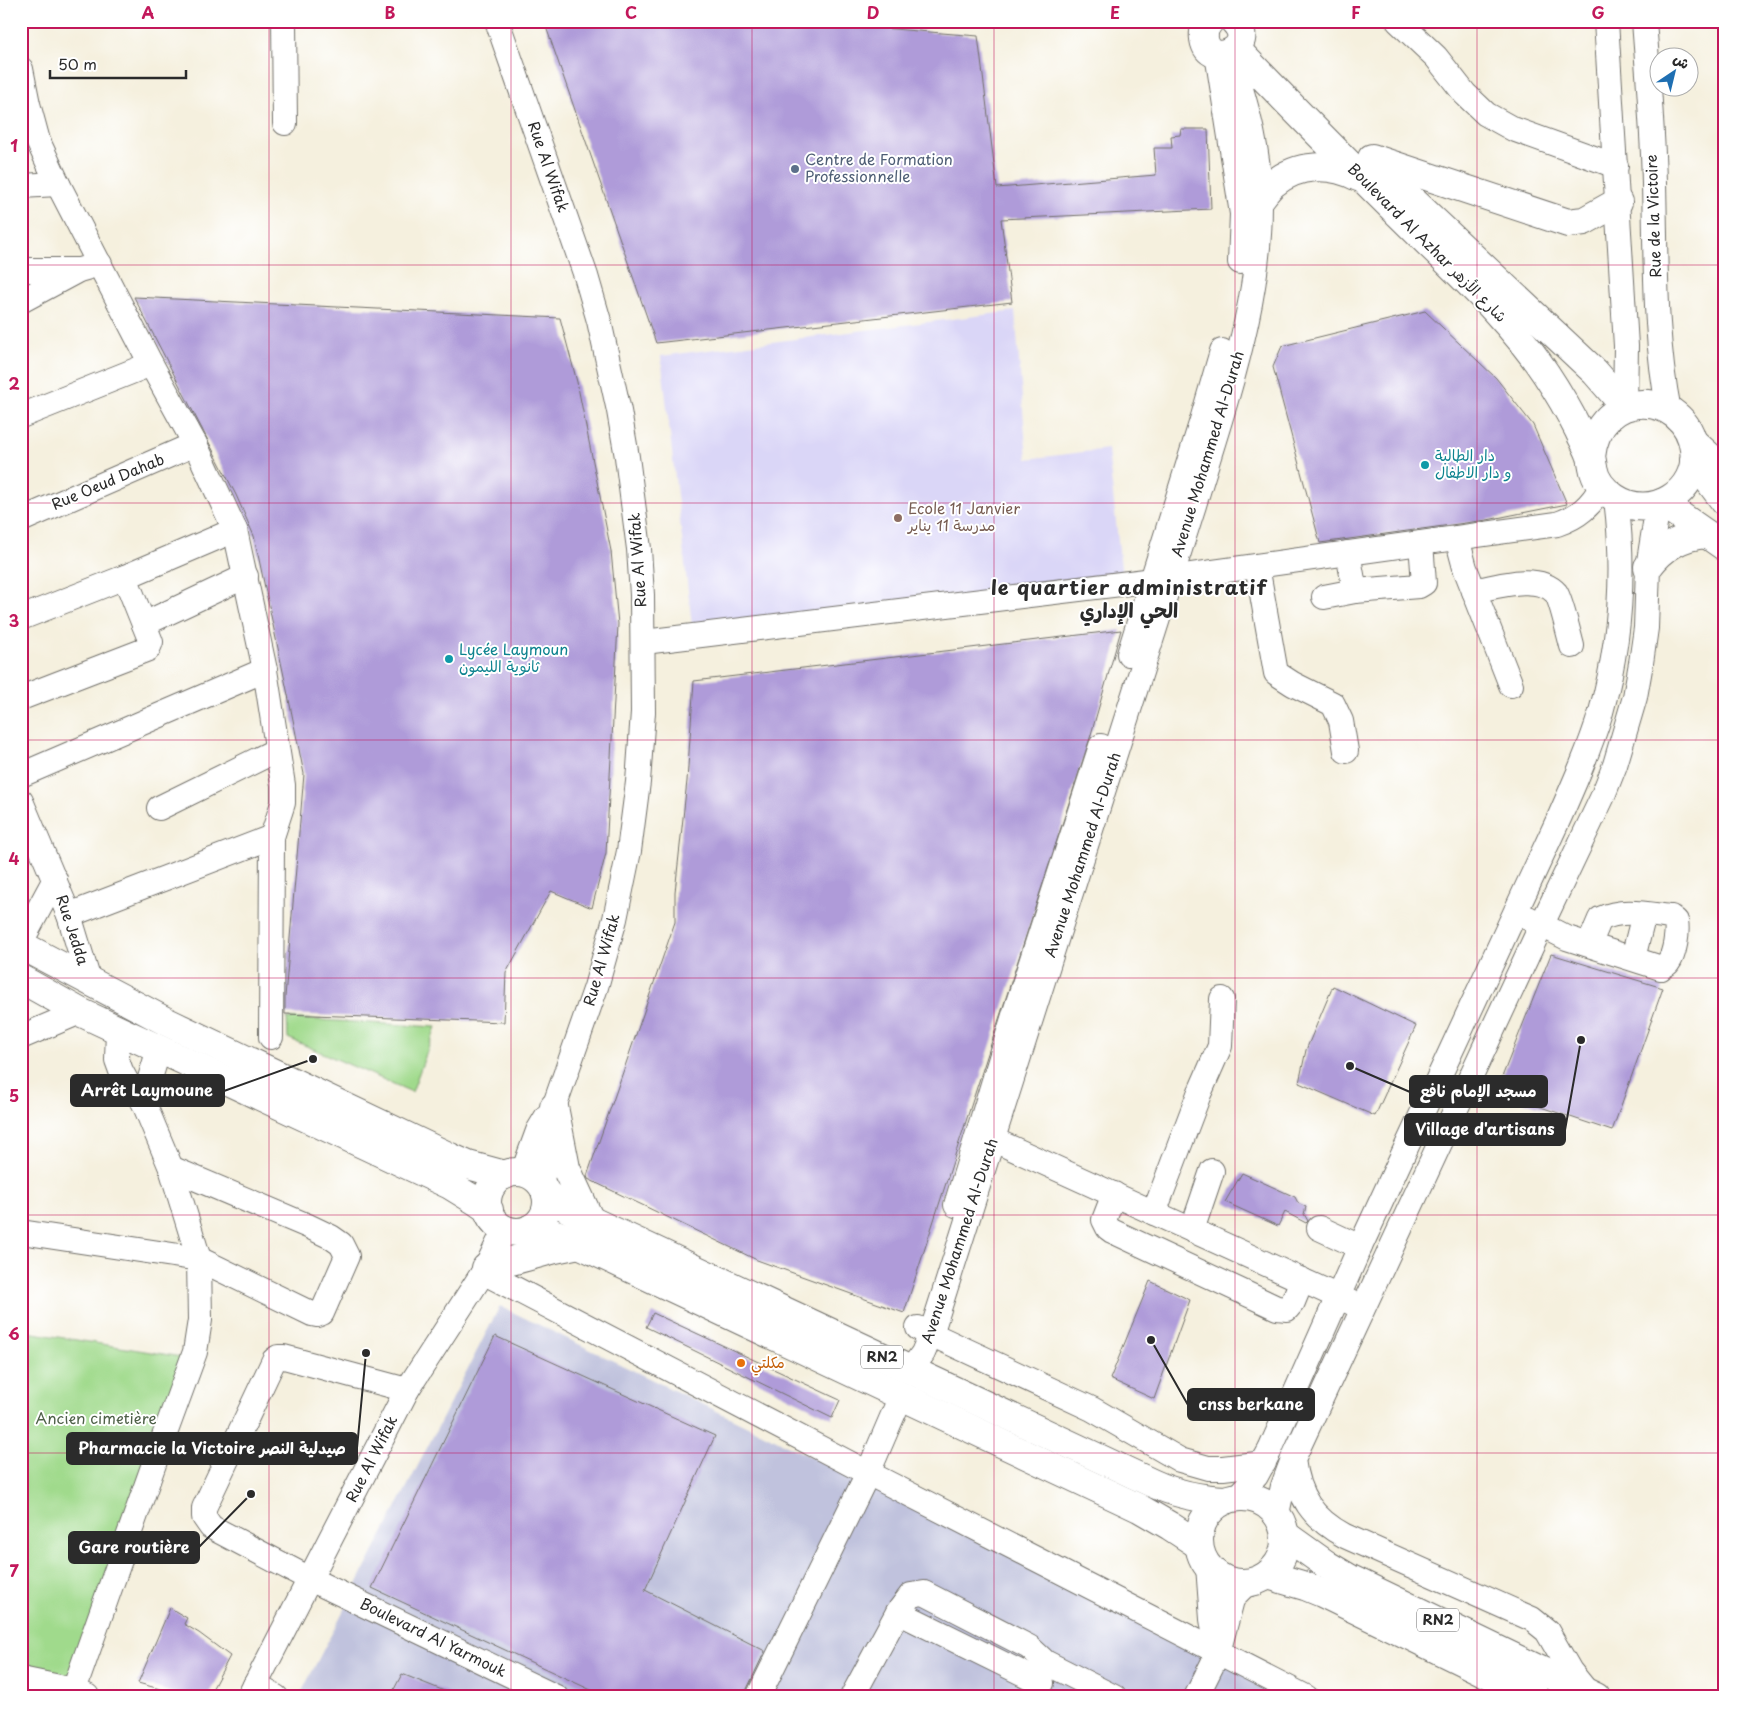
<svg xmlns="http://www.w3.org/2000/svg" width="1746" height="1718" font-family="'Playpen Sans','Playpen Sans Arabic',sans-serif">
<rect width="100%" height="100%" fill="#fff"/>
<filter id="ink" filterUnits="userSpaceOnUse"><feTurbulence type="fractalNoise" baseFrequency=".02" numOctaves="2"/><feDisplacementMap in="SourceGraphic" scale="10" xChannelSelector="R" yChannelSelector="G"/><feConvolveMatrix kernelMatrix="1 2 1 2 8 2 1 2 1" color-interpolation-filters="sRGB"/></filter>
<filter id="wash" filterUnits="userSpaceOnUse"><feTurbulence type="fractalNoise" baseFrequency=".0096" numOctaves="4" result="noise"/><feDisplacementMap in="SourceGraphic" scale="20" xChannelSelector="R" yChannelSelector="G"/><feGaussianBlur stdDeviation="1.12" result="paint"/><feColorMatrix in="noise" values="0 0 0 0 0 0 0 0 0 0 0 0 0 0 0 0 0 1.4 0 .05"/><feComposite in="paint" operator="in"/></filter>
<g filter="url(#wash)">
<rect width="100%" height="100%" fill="#f5f0de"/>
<path fill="#dad6f7" d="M 1015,311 L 1027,459 L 1108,449 L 1122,577 L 693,634 L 661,356 Z"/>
<path fill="#c0c2dd" d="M 500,1306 L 1306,1697 L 299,1697 Z"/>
<g fill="#a0da8c" stroke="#66825c">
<path d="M 287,1018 L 436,1027 L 412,1092 L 288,1038 Z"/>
<path d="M 21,1331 L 200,1360 L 65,1697 L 48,1697 L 21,1686 Z"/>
</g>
<g id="blocks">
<g fill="#af9bd9">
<path d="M 544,21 L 797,21 L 978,36 L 997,188 L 1156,175 L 1154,148 L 1172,148 L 1171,136 L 1180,135 L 1181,129 L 1208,129 L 1211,209 L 1001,219 L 1012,302 L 656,343 Z"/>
<path d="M 134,297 L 560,318 L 577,382 L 611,551 L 618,624 L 606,853 L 592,908 L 551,891 L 506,973 L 504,1022 L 285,1014 L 285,997 L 304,774 L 288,695 L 254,536 L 236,495 Z"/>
<path d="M 1425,311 L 1496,378 L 1533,425 L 1567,504 L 1487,520 L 1320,543 L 1273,367 L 1282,346 Z"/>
<path d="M 1121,630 L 1090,738 L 904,1313 L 757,1260 L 588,1179 L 587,1176 L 675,922 L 675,892 L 687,781 L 694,681 Z"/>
<path d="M 1551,954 L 1663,988 L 1612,1131 L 1496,1092 Z"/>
<path d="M 1333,986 L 1416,1026 L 1375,1116 L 1299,1083 L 1306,1050 Z"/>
<path d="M 1242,1173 L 1295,1197 L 1298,1203 L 1306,1207 L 1304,1214 L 1308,1221 L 1306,1223 L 1285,1212 L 1278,1226 L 1225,1202 Z"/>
<path d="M 1150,1281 L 1190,1300 L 1154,1399 L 1110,1379 Z"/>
<path d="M 653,1313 L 840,1400 L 832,1418 L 646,1327 Z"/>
<path d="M 495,1336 L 715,1436 L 645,1590 L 765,1651 L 746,1691 L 744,1697 L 606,1697 L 372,1588 Z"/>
<path d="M 170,1608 L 187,1618 L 184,1624 L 199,1633 L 230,1656 L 208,1697 L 189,1697 L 138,1683 Z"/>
<path d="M 402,1674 L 457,1696 L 457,1697 L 390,1697 Z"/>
</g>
</g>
</g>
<g filter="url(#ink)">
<use href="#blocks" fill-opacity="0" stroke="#72706a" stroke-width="1"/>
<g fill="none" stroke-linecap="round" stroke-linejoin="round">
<g stroke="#72706a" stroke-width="26">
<g id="minor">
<path d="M 284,21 L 285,123"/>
<path d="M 497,21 L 586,276 L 599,321 L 619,411 L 627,457 L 639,549 L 642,595 L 643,712 L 638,782 L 629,851 L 615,919 L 596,987 L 554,1107 L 547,1164 L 540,1183"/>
<path d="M 1398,21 L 1436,57 L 1465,94 L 1486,114 L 1513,129 L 1616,166"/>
<path d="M 1606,21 L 1626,346 L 1625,407"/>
<path d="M 1644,21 C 1648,75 1653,130 1654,184 C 1656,260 1654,336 1669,411"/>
<path d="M 1217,54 L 1242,214 L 1240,262"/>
<path d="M 21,69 L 28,104 L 38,141 L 58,184 L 151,364 L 195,444 L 235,530 L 265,670 L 283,785 L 283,803 L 272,837 L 271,1037"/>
<path d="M 21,186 L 58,184"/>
<path d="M 21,270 L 79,270 L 100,264"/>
<path d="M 21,301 L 75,272"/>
<path d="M 21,416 L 151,364"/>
<path d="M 1691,437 L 1725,468"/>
<path d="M 21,520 L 195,444"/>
<path d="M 1457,538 L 1465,568 L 1511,685"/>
<path d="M 1348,553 L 1355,591 L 1419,586 L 1424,583 L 1421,543"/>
<path d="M 1257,566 L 1276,673 L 1293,684 L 1333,704 L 1341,721 L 1346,751"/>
<path d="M 1474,591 C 1498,586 1538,573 1556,593 C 1561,600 1569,635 1572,646"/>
<path d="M 1324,597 L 1355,591"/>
<path d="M 21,618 L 125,577"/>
<path d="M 144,624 L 246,576"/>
<path d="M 644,642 L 1170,578 L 1557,524 C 1578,517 1591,506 1602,486"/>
<path d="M 1129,654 L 1202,420 L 1222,351"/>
<path d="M 21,698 L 148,649 L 151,642 L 125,577 L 235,530"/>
<path d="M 21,775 L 265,670"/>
<path d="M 21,801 L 69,915 L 89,981"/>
<path d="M 159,808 L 277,750"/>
<path d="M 69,915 L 272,837"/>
<path d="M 1528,918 L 1567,938 L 1661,968 C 1663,966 1666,965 1668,963 C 1675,954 1678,932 1676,921 L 1671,917 C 1647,914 1622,908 1600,919 L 1589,945"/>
<path d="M 21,942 L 55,879"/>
<path d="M 1633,958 L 1644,914"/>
<path d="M 21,1037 L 80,1012"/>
<path d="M 143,1101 L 159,1049"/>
<path d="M 979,1135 L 994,1140 L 1352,1303"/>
<path d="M 523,1172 L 538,1131 L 547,1116"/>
<path d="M 1114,1194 L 1104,1220 L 1108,1228 L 1112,1231 L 1277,1308 L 1287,1309 L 1293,1302 L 1302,1280"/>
<path d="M 956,1205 L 1015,1012 L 1101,746"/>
<path d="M 1154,1213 L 1199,1094 L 1220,1046 L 1222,999"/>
<path d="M 1319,1228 L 1360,1247"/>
<path d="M 1192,1230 L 1212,1171"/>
<path d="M 21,1232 L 199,1259 L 312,1314 L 317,1315 L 322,1313 L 347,1256 L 341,1244 L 331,1237 L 308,1226 L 171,1168"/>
<path d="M 483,1272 L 868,1473 L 1306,1697"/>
<path d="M 918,1328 L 1092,1409 L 1180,1460 L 1208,1468 L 1223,1468 L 1264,1463"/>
<path d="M 911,1370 L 923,1353 L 931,1334 L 1194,505 C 1225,402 1267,288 1259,179 C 1256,136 1243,94 1230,53"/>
<path d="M 407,1390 L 284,1357 L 278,1357 L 274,1360 L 204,1508 L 204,1517 L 211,1527 L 310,1579 L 556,1697"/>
<path d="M 1293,1459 C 1297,1496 1313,1519 1345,1536 L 1532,1619 L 1547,1631 L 1570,1671 L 1587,1692"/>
<path d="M 1237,1497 L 1256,1476 L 1270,1450 L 1360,1247 L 1560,816 C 1575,782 1590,748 1601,712 C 1620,644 1625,570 1616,499"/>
<path d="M 1277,1514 L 1283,1486 L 1293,1459 L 1542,924 L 1602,798 L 1615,765 L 1635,697 L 1641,663 L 1646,628 L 1648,567 L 1658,505"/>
<path d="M 1208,1566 L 1212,1619 L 1216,1644"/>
<path d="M 898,1612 L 1042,1683"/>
<path d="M 21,1679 L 74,1690 L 87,1696"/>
<path d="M 255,1685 L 276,1697"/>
<path d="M 69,1697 L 74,1690 L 155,1461 L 195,1352 L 200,1320 L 199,1259 L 171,1168 L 143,1101 L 128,1084 L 121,1071 L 117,1060 L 118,1030"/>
<path d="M 249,1697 L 407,1390 L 486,1268 L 505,1229"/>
<path d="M 758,1697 L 868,1473 L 901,1396"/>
<path d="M 852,1697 L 898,1612 L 911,1595 L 924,1593 L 1029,1647 L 1045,1662 L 1114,1697"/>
<path d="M 1196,1697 L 1218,1653 L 1232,1600 L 1236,1594 L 1247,1583"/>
</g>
</g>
<g stroke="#72706a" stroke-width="30">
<g id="major">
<path d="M 1210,21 C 1205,26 1203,32 1204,39 C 1209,71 1260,48 1234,21"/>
<path d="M 1236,49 C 1294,109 1352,168 1411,226 C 1458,273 1509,318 1546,374 C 1558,392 1569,411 1579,431 C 1582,438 1587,446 1590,454 C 1592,458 1592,463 1593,467 C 1595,480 1604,491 1615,498 C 1651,522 1700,492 1694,449 C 1686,389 1598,386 1591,457"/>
<path d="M 1372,158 L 1568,223 L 1584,221 L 1618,202"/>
<path d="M 1378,168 L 1595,372 L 1615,395 L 1623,407"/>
<path d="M 1260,199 C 1264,194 1268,188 1273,184 C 1298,163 1331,163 1358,177"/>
<path d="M 1694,461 L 1725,502"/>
<path d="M 1662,503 L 1725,547"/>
<path d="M 1648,567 C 1663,547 1681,536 1706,534"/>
</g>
</g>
<g stroke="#72706a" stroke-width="30">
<g id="highway">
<path d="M 21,945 L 167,1022 L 450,1157 L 468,1165 L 505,1175"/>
<path d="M 21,979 L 80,1012 L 450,1185 L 476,1201 L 489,1210"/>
<path d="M 554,1107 L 566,1168 L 590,1220"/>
<circle cx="517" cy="1202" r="30"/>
<path d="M 546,1194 L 567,1208 L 590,1220 L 1152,1483 C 1176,1494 1199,1499 1226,1500"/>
<path d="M 531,1228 L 547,1231 L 562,1236 L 1139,1508 L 1170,1526 L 1199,1545"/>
<path d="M 486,1268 L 555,1249 L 579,1244"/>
<circle cx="1242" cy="1540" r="43"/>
<path d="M 1285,1535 L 1327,1565 L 1349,1578 L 1596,1697"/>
<path d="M 1268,1575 L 1305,1586 L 1322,1593 L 1535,1697"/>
</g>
</g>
<use href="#minor" stroke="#fff" stroke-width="24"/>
<use href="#major" stroke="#fff" stroke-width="28"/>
<use href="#highway" stroke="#fff" stroke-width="28"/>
</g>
</g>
<path fill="none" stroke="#c2185b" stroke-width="1" stroke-opacity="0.55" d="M 269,21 L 269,1697M 511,21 L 511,1697M 752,21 L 752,1697M 994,21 L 994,1697M 1235,21 L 1235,1697M 1477,21 L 1477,1697M 21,265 L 1725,265M 21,503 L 1725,503M 21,740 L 1725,740M 21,978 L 1725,978M 21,1215 L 1725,1215M 21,1453 L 1725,1453"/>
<circle fill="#5c6f8a" stroke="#fff" stroke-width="2" cx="795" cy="169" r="5"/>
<g fill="#0f9aa8" stroke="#fff" stroke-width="2">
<circle cx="1425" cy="465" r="5"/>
<circle cx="449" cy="659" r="5"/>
</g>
<circle fill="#8d6e63" stroke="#fff" stroke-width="2" cx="898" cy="518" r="5"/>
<circle fill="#e8710a" stroke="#fff" stroke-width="2" cx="741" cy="1363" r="5"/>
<g text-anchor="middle" stroke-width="4" stroke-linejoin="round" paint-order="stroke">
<g fill="#fff" stroke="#6b6b6b" stroke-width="1">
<rect x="861" y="1345.5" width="42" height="23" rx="4"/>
<rect x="1417" y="1608.5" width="42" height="23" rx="4"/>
</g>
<g font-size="14" font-weight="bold" fill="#2b2b2b">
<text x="882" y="1362">RN2</text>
<text x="1438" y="1625">RN2</text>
</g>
<g font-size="15" fill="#4e5e75" stroke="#fff" text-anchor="start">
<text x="805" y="165">Centre de Formation<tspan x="805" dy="17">Professionnelle</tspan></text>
</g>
<g font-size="15" fill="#2b2b2b" stroke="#fff">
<text transform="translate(548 167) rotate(71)" y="5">Rue Al Wifak</text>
<text transform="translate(1654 216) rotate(-92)" y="5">Rue de la Victoire</text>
<text transform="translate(1427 243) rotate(45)" y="5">Boulevard Al Azhar شارع الأزهر</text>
<text transform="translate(1208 454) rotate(-73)" y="5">Avenue Mohammed Al-Durah</text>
<text transform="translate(108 482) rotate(-23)" y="5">Rue Oeud Dahab</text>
<text transform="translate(638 560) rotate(-94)" y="5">Rue Al Wifak</text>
<text transform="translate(1083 855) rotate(-72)" y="5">Avenue Mohammed Al-Durah</text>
<text transform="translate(72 930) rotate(72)" y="5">Rue Jedda</text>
<text transform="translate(602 960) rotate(-74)" y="5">Rue Al Wifak</text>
<text transform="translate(960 1241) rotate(-72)" y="5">Avenue Mohammed Al-Durah</text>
<text transform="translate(372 1459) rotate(-63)" y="5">Rue Al Wifak</text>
<text transform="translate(433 1638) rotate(26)" y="5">Boulevard Al Yarmouk</text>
</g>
<g font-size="15" fill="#0d838f" stroke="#fff" text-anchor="start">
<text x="1435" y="461">دار الطالبة<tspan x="1435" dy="17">و دار الاطفال</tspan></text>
<text x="459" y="655">Lycée Laymoun<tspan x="459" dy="17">ثانوية الليمون</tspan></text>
</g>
<g font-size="15" fill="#785e54" stroke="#fff" text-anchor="start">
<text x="908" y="514">Ecole 11 Janvier<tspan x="908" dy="17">مدرسة 11 يناير</tspan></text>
</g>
<g font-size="15" fill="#c56008" stroke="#fff" text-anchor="start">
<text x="751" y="1368">مكلتي</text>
</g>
<g font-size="15" fill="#4e6048" stroke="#fff">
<text x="96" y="1424">Ancien cimetière</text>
</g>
<g font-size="20" font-weight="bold" letter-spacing="1" fill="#2b2b2b" stroke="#fff">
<text x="1129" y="595">le quartier administratif<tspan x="1129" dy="23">الحي الإداري</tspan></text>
</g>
</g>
<path fill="none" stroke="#2b2b2b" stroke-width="2" d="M313 1059L224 1091M1350 1066L1410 1092M1581 1040L1565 1130M1151 1340L1188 1405M366 1353L357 1448M251 1494L199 1547"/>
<g fill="#2b2b2b" stroke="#fff" stroke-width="2">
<circle cx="313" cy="1059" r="5"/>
<circle cx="1350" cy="1066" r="5"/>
<circle cx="1581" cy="1040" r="5"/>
<circle cx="1151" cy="1340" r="5"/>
<circle cx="366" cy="1353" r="5"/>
<circle cx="251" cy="1494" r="5"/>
</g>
<g fill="#2b2b2b" stroke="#2b2b2b" stroke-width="2">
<rect x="71" y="1075" width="153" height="31" rx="5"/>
<rect x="1410" y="1076" width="137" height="31" rx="5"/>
<rect x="1405" y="1114" width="160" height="31" rx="5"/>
<rect x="1188" y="1389" width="126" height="31" rx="5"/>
<rect x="67" y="1433" width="290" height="31" rx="5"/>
<rect x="69" y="1532" width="130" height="31" rx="5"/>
</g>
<g font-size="16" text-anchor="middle" font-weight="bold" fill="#fff">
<text x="147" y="1096">Arrêt Laymoune</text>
<text x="1478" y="1097">مسجد الإمام نافع</text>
<text x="1485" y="1135">Village d'artisans</text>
<text x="1251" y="1410">cnss berkane</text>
<text x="212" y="1454">Pharmacie la Victoire صيدلية النصر</text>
<text x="134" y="1553">Gare routière</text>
</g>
<rect width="1746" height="1718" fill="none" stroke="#fff" stroke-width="55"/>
<g transform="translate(1674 72) rotate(35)"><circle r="24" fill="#ffffff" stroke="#aaaaaa"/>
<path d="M0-4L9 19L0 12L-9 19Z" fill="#1f6fb2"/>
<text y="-8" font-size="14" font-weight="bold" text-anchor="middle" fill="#2b2b2b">ش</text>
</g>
<path d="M50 70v8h136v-8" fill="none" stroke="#2b2b2b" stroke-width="2.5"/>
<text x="58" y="70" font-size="15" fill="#2b2b2b" stroke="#ffffff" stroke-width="4" paint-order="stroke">50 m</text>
<rect x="28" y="28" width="1690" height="1662" fill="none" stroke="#c2185b" stroke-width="2"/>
<g font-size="16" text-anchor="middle" font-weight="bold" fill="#c2185b">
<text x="148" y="19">A</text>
<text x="390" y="19">B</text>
<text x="631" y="19">C</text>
<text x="873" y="19">D</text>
<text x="1115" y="19">E</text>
<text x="1356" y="19">F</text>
<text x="1598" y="19">G</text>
<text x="14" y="152">1</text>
<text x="14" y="390">2</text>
<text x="14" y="627">3</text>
<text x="14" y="865">4</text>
<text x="14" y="1102">5</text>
<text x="14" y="1340">6</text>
<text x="14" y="1577">7</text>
</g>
</svg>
